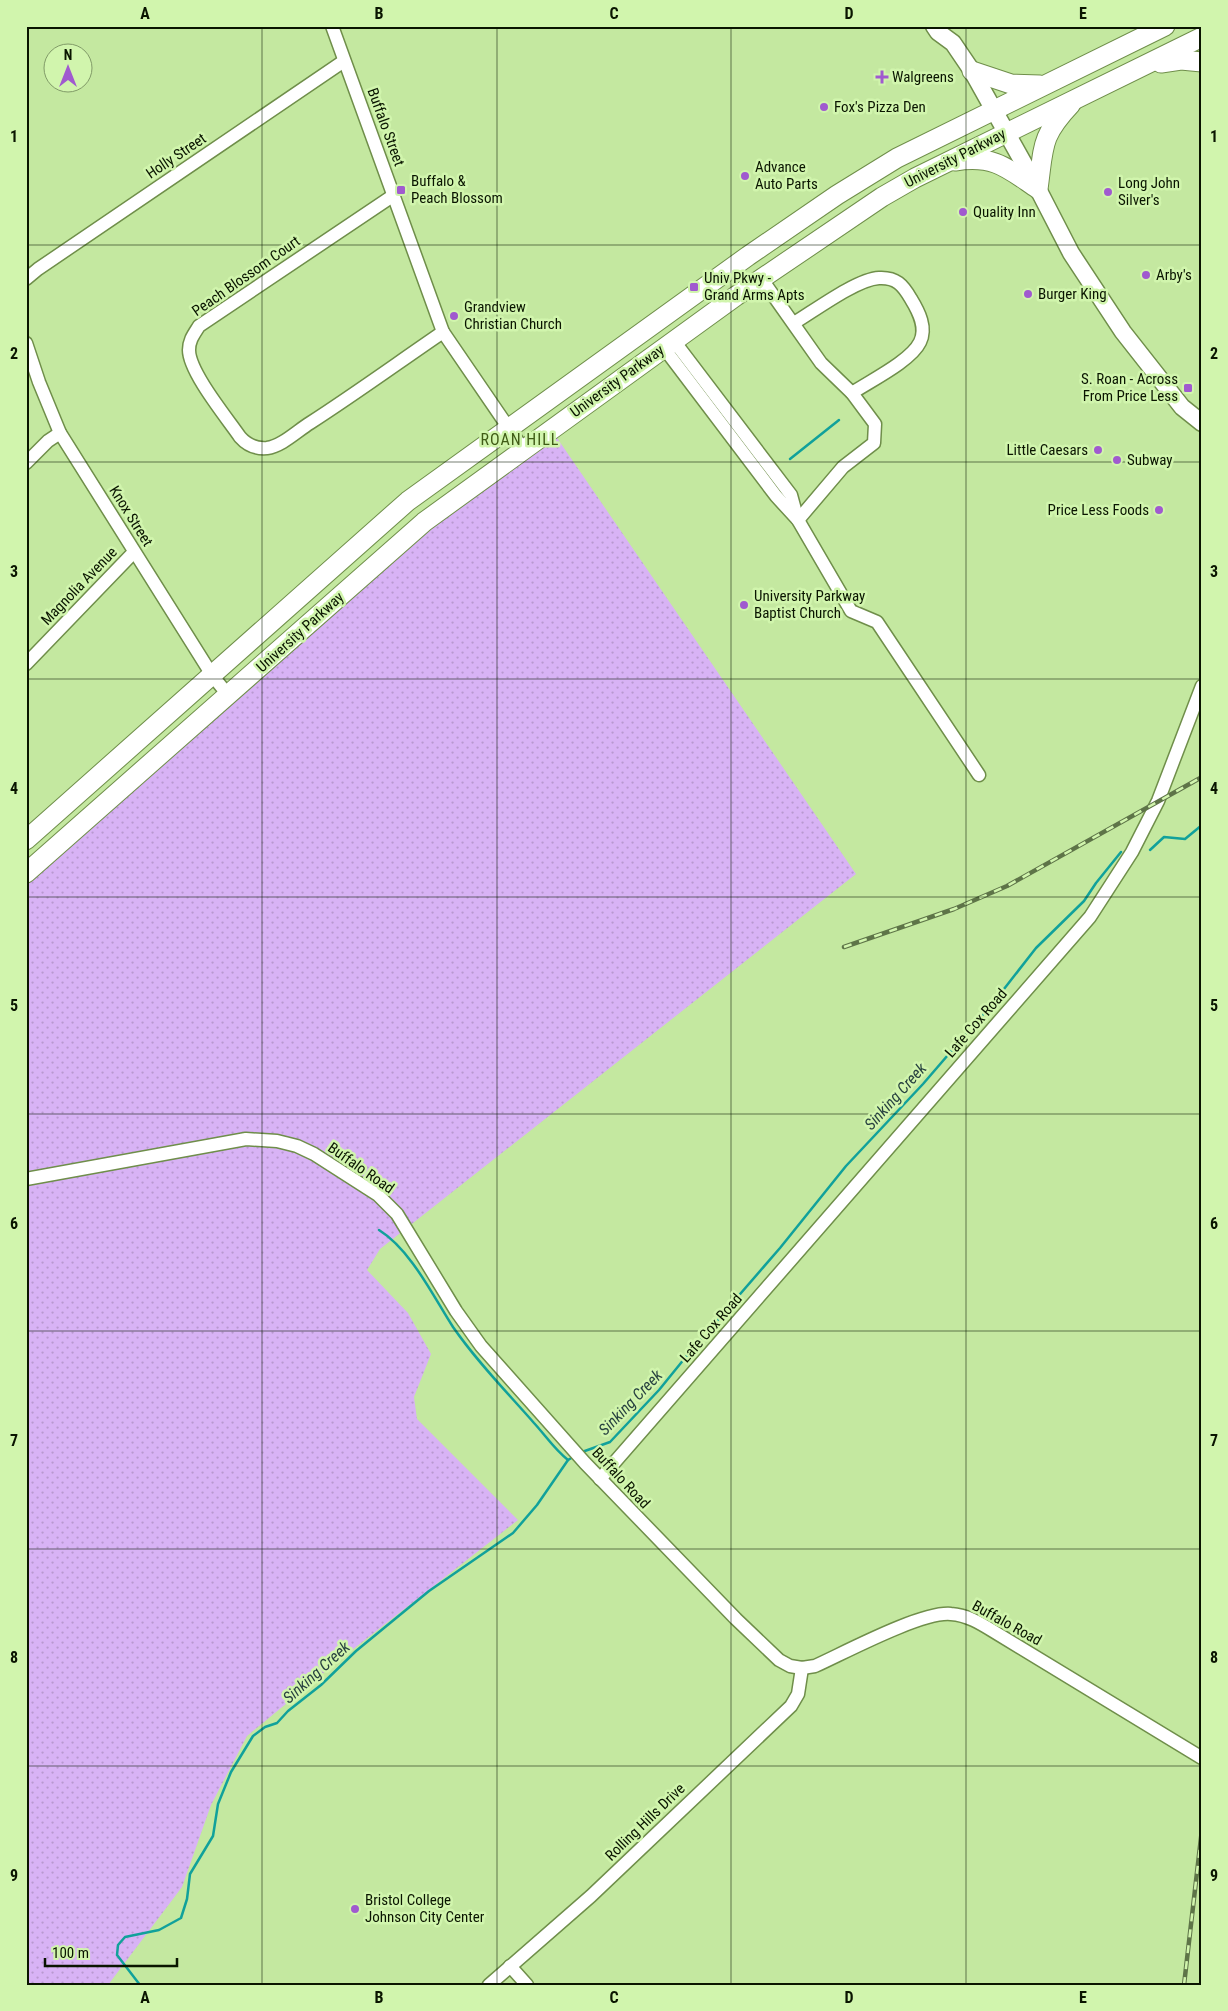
<svg xmlns="http://www.w3.org/2000/svg" width="1228" height="2011" font-family="'Roboto Condensed',sans-serif">
<defs>
<pattern id="grass-dots" width="8" height="8" patternUnits="userSpaceOnUse" patternTransform="scale(1.25)"><rect width="8" height="8" fill="#d8b3f5"/><path d="M2 2h.1M6 6h.1" fill="none" stroke="#b899d0" stroke-width="1.8" stroke-linecap="round"/></pattern>
</defs>
<rect width="100%" height="100%" fill="#c4e8a0"/>
<path fill="url(#grass-dots)" d="M 555,435 L 856,874 L 380,1249 L 367,1270 L 408,1313 L 431,1354 L 414,1397 L 417,1419 L 518,1520 L 338,1661 L 247,1736 L 211,1805 L 182,1887 L 108,1985 L 26,1985 L 26,883 L 410,543 Z"/>
<g fill="none" stroke-linecap="round" stroke-linejoin="round">
<g stroke="#11a19b" stroke-width="2.5">
<path d="M 790,459 L 839,420"/>
<path d="M 1150,850 L 1164,837 L 1185,839 L 1202,825"/>
<path d="M 379,1230 C 411,1250 433,1296 453,1327 C 478,1363 506,1391 534,1423 C 546,1436 554,1449 568,1460"/>
<path d="M 582,1452 L 610,1442 L 659,1390 L 689,1353 L 780,1248 L 846,1166 L 923,1084 L 997,998 L 1036,948 L 1084,901 L 1096,883 L 1121,852"/>
<path d="M 140,1985 L 117,1955 L 118,1945 L 125,1937 L 159,1930 L 181,1918 L 187,1899 L 190,1874 L 213,1836 L 218,1804 L 231,1772 L 253,1736 L 265,1727 L 277,1723 L 288,1711 L 321,1685 L 356,1651 L 429,1591 L 513,1533 L 537,1505 L 568,1460 L 573,1457"/>
</g>
<g stroke="#6f8e4a" stroke-width="15">
<g id="minor">
<path d="M 332,26 L 443,332 L 523,449"/>
<path d="M 394,195 L 199,326 C 194,334 189,340 189,350 C 189,372 227,418 240,437 C 247,445 255,449 267,448 C 282,446 297,431 310,423 C 355,394 399,362 443,332"/>
<path d="M 761,278 L 821,363 L 852,393 L 875,424 L 874,443 L 843,467 L 798,520"/>
<path d="M 26,279 L 38,269 L 344,61"/>
<path d="M 794,323 C 814,311 857,279 879,278 C 896,277 903,285 911,299 C 919,312 927,328 920,342 C 911,361 870,381 852,393"/>
<path d="M 674,341 L 791,495 L 797,517"/>
<path d="M 26,343 L 39,382 L 60,433 L 212,675 L 228,695"/>
<path d="M 664,348 L 776,496 L 798,520 L 851,611 L 877,622 L 979,775"/>
<path d="M 26,463 L 48,441 L 60,433"/>
<path d="M 26,664 L 134,552"/>
<path d="M 26,1179 L 246,1139 L 277,1141 L 297,1146 L 314,1154 L 378,1195 L 397,1214 L 456,1311 L 481,1346 L 585,1463 L 736,1619 L 779,1660 L 790,1666 L 802,1668 L 815,1666 C 844,1653 922,1611 951,1614 C 967,1615 980,1623 993,1631 L 1202,1758"/>
<path d="M 600,1479 L 1090,917 L 1132,852 L 1158,801 L 1202,686"/>
<path d="M 510,1966 L 527,1985"/>
<path d="M 489,1985 L 591,1896 L 791,1706 L 798,1694 L 802,1668"/>
</g>
</g>
<g stroke="#6f8e4a" stroke-width="19">
<path id="major" d="M 934,26 L 938,32 L 953,43 L 972,71 L 1038,189 L 1071,253 L 1123,332 L 1182,407 L 1202,423"/>
</g>
<g stroke="#6f8e4a" stroke-width="21">
<g id="highway">
<path d="M 1161,63 L 1181,60 L 1202,62"/>
<path d="M 972,71 L 1011,84 L 1040,85"/>
<path d="M 955,161 C 995,155 1007,168 1038,189 C 1044,146 1040,137 1071,104"/>
<path d="M 26,840 L 408,501 L 748,256 L 837,195 L 897,158 L 1165,26"/>
<path d="M 26,873 L 424,522 L 736,296 L 882,197 L 915,178 L 1202,37"/>
</g>
</g>
<use href="#minor" stroke="#fff" stroke-width="12"/>
<use href="#major" stroke="#fff" stroke-width="16"/>
<use href="#highway" stroke="#fff" stroke-width="19"/>
<g stroke="#5e7448" stroke-width="4.5">
<g id="rail">
<path d="M 844,947 L 954,909 L 1007,886 L 1202,777"/>
<path d="M 1184,1985 L 1202,1829"/>
</g>
</g>
<use href="#rail" stroke="#d1f5ad" stroke-width="2.5" stroke-dasharray="8" stroke-linecap="butt"/>
</g>
<path fill="none" stroke="#0a1500" stroke-width="1" stroke-opacity="0.55" d="M 262,26 L 262,1985M 497,26 L 497,1985M 731,26 L 731,1985M 966,26 L 966,1985M 26,245 L 1202,245M 26,462 L 1202,462M 26,679 L 1202,679M 26,897 L 1202,897M 26,1114 L 1202,1114M 26,1331 L 1202,1331M 26,1549 L 1202,1549M 26,1766 L 1202,1766"/>
<g fill="#a05acf" stroke="#d1f5ad" stroke-width="2">
<path d="M879.5 69.5h5v5h5v5h-5v5h-5v-5h-5v-5h5z"/>
<circle cx="824" cy="107" r="5"/>
<circle cx="745" cy="176" r="5"/>
<rect x="396" y="185" width="10" height="10" rx="2.5"/>
<circle cx="1108" cy="192" r="5"/>
<circle cx="963" cy="212" r="5"/>
<circle cx="1146" cy="275" r="5"/>
<rect x="689" y="282" width="10" height="10" rx="2.5"/>
<circle cx="1028" cy="294" r="5"/>
<circle cx="454" cy="316" r="5"/>
<rect x="1183" y="383" width="10" height="10" rx="2.5"/>
<circle cx="1098" cy="450" r="5"/>
<circle cx="1117" cy="460" r="5"/>
<circle cx="1159" cy="510" r="5"/>
<circle cx="744" cy="605" r="5"/>
<circle cx="355" cy="1909" r="5"/>
</g>
<g text-anchor="middle" stroke-width="5" stroke-linejoin="round" paint-order="stroke">
<g font-size="15" fill="#0a1500" stroke="#d1f5ad" text-anchor="start">
<text x="892" y="82">Walgreens</text>
<text x="834" y="112">Fox's Pizza Den</text>
<text x="755" y="172">Advance<tspan x="755" dy="17">Auto Parts</tspan></text>
<text x="411" y="186">Buffalo &amp;<tspan x="411" dy="17">Peach Blossom</tspan></text>
<text x="1118" y="188">Long John<tspan x="1118" dy="17">Silver's</tspan></text>
<text x="973" y="217">Quality Inn</text>
<text x="1156" y="280">Arby's</text>
<text x="704" y="283">Univ Pkwy -<tspan x="704" dy="17">Grand Arms Apts</tspan></text>
<text x="1038" y="299">Burger King</text>
<text x="464" y="312">Grandview<tspan x="464" dy="17">Christian Church</tspan></text>
<text x="1178" y="384" text-anchor="end">S. Roan - Across<tspan x="1178" dy="17">From Price Less</tspan></text>
<text x="1088" y="455" text-anchor="end">Little Caesars</text>
<text x="1127" y="465">Subway</text>
<text x="1149" y="515" text-anchor="end">Price Less Foods</text>
<text x="754" y="601">University Parkway<tspan x="754" dy="17">Baptist Church</tspan></text>
<text x="365" y="1905">Bristol College<tspan x="365" dy="17">Johnson City Center</tspan></text>
</g>
<g font-size="15" fill="#0a1500" stroke="#d1f5ad">
<text transform="translate(386 127) rotate(70)" y="5">Buffalo Street</text>
<text transform="translate(176 156) rotate(-34)" y="5">Holly Street</text>
<text transform="translate(955 158) rotate(-27)" y="5">University Parkway</text>
<text transform="translate(246 276) rotate(-35)" y="5">Peach Blossom Court</text>
<text transform="translate(617 381) rotate(-36)" y="5">University Parkway</text>
<text transform="translate(131 516) rotate(58)" y="5">Knox Street</text>
<text transform="translate(79 586) rotate(-46)" y="5">Magnolia Avenue</text>
<text transform="translate(300 632) rotate(-42)" y="5">University Parkway</text>
<text transform="translate(976 1023) rotate(-49)" y="5">Lafe Cox Road</text>
<text transform="translate(361 1168) rotate(35)" y="5">Buffalo Road</text>
<text transform="translate(711 1328) rotate(-49)" y="5">Lafe Cox Road</text>
<text transform="translate(621 1478) rotate(47)" y="5">Buffalo Road</text>
<text transform="translate(1007 1623) rotate(29)" y="5">Buffalo Road</text>
<text transform="translate(645 1822) rotate(-44)" y="5">Rolling Hills Drive</text>
</g>
<g font-size="16" letter-spacing="1" fill="#405c17" stroke="#d1f5ad">
<text x="520" y="445">ROAN HILL</text>
</g>
<g font-size="16" font-style="italic" fill="#284240" stroke="#d1f5ad">
<text transform="translate(895 1096) rotate(-48)" y="6">Sinking Creek</text>
<text transform="translate(630 1402) rotate(-46)" y="6">Sinking Creek</text>
<text transform="translate(316 1672) rotate(-42)" y="6">Sinking Creek</text>
</g>
</g>
<rect width="1228" height="2011" fill="none" stroke="#d1f5ad" stroke-width="55"/>
<g transform="translate(68 68)"><circle r="24" fill="#d1f5ad" stroke="#819b68"/>
<path d="M0-4L9 19L0 12L-9 19Z" fill="#a05acf"/>
<text y="-8" font-size="14" font-weight="bold" text-anchor="middle" fill="#0a1500">N</text>
</g>
<path d="M45 1958v8h132v-8" fill="none" stroke="#0a1500" stroke-width="2.5"/>
<text x="52" y="1958" font-size="15" fill="#0a1500" stroke="#d1f5ad" stroke-width="4" paint-order="stroke">100 m</text>
<rect x="28" y="28" width="1172" height="1956" fill="none" stroke="#0a1500" stroke-width="2"/>
<g font-size="16" text-anchor="middle" font-weight="bold" fill="#0a1500">
<text x="145" y="19">A</text>
<text x="379" y="19">B</text>
<text x="614" y="19">C</text>
<text x="849" y="19">D</text>
<text x="1083" y="19">E</text>
<text x="14" y="142">1</text>
<text x="1214" y="142">1</text>
<text x="14" y="359">2</text>
<text x="1214" y="359">2</text>
<text x="14" y="577">3</text>
<text x="1214" y="577">3</text>
<text x="14" y="794">4</text>
<text x="1214" y="794">4</text>
<text x="14" y="1011">5</text>
<text x="1214" y="1011">5</text>
<text x="14" y="1229">6</text>
<text x="1214" y="1229">6</text>
<text x="14" y="1446">7</text>
<text x="1214" y="1446">7</text>
<text x="14" y="1663">8</text>
<text x="1214" y="1663">8</text>
<text x="14" y="1881">9</text>
<text x="1214" y="1881">9</text>
<text x="145" y="2003">A</text>
<text x="379" y="2003">B</text>
<text x="614" y="2003">C</text>
<text x="849" y="2003">D</text>
<text x="1083" y="2003">E</text>
</g>
</svg>
